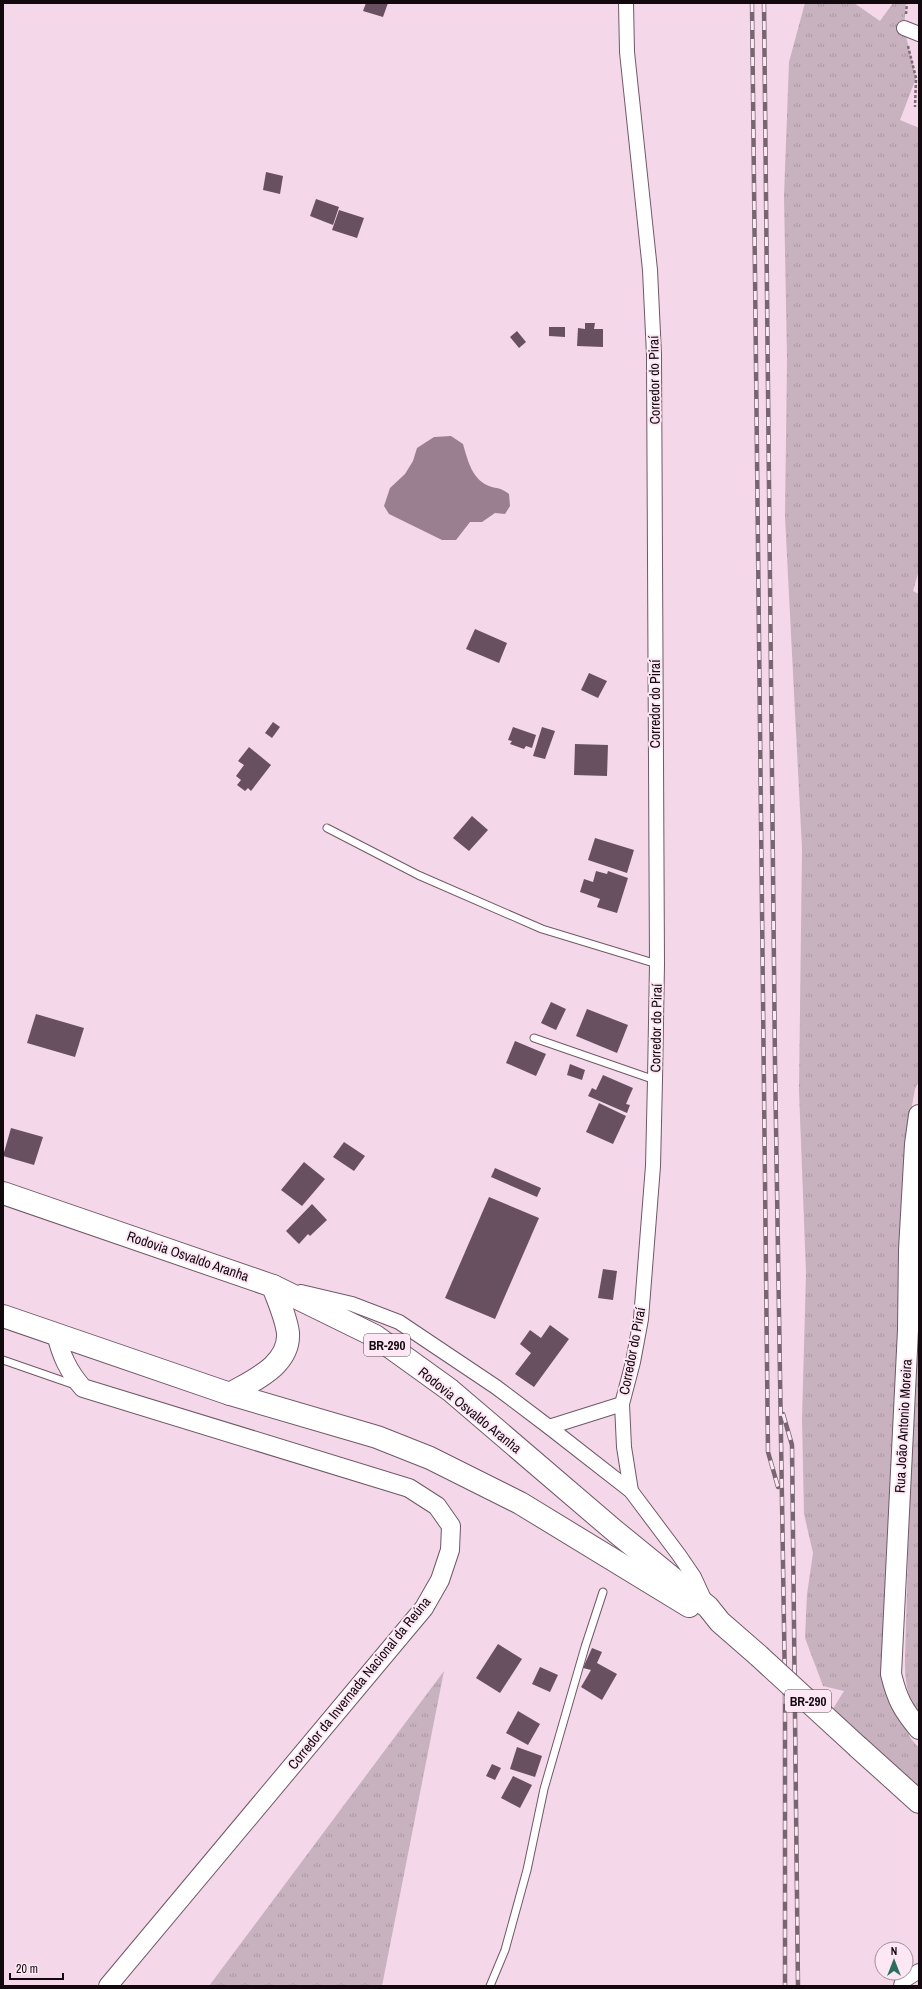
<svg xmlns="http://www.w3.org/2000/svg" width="922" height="1989" font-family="'Archivo Narrow',sans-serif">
<defs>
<pattern id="grass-tufts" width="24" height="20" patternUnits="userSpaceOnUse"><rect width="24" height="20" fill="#c8b2bf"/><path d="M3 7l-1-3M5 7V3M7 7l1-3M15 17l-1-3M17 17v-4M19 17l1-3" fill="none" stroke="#ab98a3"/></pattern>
</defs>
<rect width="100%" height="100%" fill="#f4d8ea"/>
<g fill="url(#grass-tufts)">
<path d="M 805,3 L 854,3 L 880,21 L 893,3 L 906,3 L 904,28 L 916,78 L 900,120 L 919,128 L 919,570 L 913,591 L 919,594 L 919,1081 L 915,1089 L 906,1138 L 886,1686 L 911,1739 L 919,1748 L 919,1791 L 831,1712 L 844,1691 L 823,1686 L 805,1638 L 807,1594 L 813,1553 L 804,1514 L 802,1419 L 806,1273 L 799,1091 L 802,849 L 785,517 L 787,360 L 784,196 L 789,62 Z"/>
<path d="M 919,1152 L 919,1712 C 906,1696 905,1680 905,1660 Z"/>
<path d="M 444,1671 L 382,1986 L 209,1986 Z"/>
</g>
<path fill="#9a7f90" d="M 451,436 L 463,444 C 468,461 472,481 492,487 C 500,489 501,488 509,494 L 510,506 L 505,514 L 495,513 L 482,522 L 470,522 L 456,540 L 442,540 L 389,514 L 384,506 L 390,488 L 405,474 L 413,461 L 417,448 L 434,437 Z"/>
<g fill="#695060">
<path d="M 366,3 L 388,3 L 383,17 L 363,11 Z"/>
<path d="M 266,172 L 283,176 L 280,194 L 263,190 Z"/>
<path d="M 316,199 L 339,207 L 333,225 L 310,216 Z"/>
<path d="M 339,210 L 364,218 L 357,238 L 332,230 Z"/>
<path d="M 585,323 L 595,323 L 594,329 L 603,329 L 603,347 L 577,346 L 578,328 L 585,329 Z"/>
<path d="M 549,327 L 565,327 L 565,337 L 549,336 Z"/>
<path d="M 517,331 L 526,342 L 519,348 L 510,337 Z"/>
<path d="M 475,629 L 507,643 L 499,663 L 466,649 Z"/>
<path d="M 589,673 L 607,681 L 598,698 L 581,690 Z"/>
<path d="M 273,722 L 280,727 L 272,738 L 265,733 Z"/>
<path d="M 513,727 L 536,735 L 532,748 L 526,746 L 524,749 L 510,744 L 512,741 L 508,740 Z"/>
<path d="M 542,727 L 555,731 L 545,759 L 533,756 Z"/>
<path d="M 575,744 L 608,745 L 607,776 L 574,775 Z"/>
<path d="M 249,747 L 271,765 L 251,791 L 248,788 L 245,791 L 237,785 L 241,780 L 236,776 L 244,765 L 238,761 Z"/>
<path d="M 472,816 L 488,830 L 469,851 L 453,838 Z"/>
<path d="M 595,838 L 634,850 L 627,873 L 588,860 Z"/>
<path d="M 596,871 L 607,874 L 608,871 L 628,878 L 617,913 L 597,907 L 600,899 L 580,892 L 584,879 L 593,882 Z"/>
<path d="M 551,1002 L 566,1009 L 556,1030 L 541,1023 Z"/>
<path d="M 587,1009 L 628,1025 L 617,1053 L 576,1036 Z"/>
<path d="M 36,1014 L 84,1028 L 75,1057 L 27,1043 Z"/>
<path d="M 515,1041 L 546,1054 L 536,1076 L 506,1063 Z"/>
<path d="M 570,1064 L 585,1070 L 582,1080 L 567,1075 Z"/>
<path d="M 603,1075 L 633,1088 L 626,1104 L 630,1105 L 627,1113 L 588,1096 L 592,1088 L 596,1090 Z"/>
<path d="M 599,1103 L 626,1116 L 613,1144 L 586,1132 Z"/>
<path d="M 11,1128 L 43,1137 L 34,1165 L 3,1156 Z"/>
<path d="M 344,1142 L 365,1156 L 354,1171 L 333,1157 Z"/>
<path d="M 304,1162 L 325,1179 L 302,1206 L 281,1190 Z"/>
<path d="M 495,1168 L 541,1188 L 537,1197 L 491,1177 Z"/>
<path d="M 489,1197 L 539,1218 L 495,1319 L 445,1298 Z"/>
<path d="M 312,1204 L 327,1220 L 310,1236 L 308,1234 L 299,1244 L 286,1231 Z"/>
<path d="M 603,1269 L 617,1271 L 613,1300 L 598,1298 Z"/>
<path d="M 550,1325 L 569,1339 L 534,1387 L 515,1374 L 531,1353 L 520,1344 L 530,1330 L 541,1338 Z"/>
<path d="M 498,1644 L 522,1659 L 500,1693 L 476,1678 Z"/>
<path d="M 592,1648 L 602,1652 L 597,1663 L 617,1674 L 602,1700 L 581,1687 L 591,1670 L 583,1668 Z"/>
<path d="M 540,1667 L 558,1675 L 550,1692 L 532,1684 Z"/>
<path d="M 518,1711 L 540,1724 L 528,1745 L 506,1733 Z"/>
<path d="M 517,1747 L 542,1756 L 535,1777 L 510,1769 Z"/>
<path d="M 492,1764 L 501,1768 L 495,1780 L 486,1776 Z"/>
<path d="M 513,1776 L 532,1785 L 520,1808 L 501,1798 Z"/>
</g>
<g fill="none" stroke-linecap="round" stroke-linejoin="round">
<g stroke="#705867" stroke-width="9">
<g id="service">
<path d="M 327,828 L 418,875 L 542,929 L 657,964"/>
<path d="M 534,1038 L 655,1080"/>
<path d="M 3,1360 L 75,1385"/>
<path d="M 490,1986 L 505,1950 L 527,1870 L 544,1789 L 585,1647 L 603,1592"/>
</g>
</g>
<g stroke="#705867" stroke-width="16">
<g id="minor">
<path d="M 626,3 L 627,52 L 650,270 L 654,355 L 657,964 L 655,1080 L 653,1166 L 641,1319 L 633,1362 L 622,1404 L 624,1447 L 631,1491"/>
<path d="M 904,28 L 919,34"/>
<path d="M 301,1292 L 352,1304 L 399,1322 L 496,1387 L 549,1427 L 631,1491 L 679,1555 L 694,1577 L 705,1601"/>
<path d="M 549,1427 L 622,1404"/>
<path d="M 901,1986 L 902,1982 L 919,1971"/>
</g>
</g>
<g stroke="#705867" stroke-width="20">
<path id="tertiary" d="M 56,1334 C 61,1355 68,1371 83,1388 L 409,1488 L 437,1506 L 451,1526 L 450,1550 L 440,1580 L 424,1608 L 108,1986"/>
</g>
<g stroke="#705867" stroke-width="22">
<path id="secondary" d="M 919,1115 L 915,1144 L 909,1250 L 908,1330 L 891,1674 C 897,1699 903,1710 919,1729"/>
</g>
<g stroke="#705867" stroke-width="24">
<g id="trunk">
<path d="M 3,1193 L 273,1286 L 375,1336 L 450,1390 L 616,1532 L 708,1607 L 720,1622 L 759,1656"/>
<path d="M 3,1316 L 230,1394 L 377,1437 L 430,1458 L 520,1503 L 689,1606"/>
<path d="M 230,1394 C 254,1380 290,1365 288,1333 C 286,1317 278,1300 273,1286"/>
<path d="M 858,1747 L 919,1802"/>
</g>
</g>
<g stroke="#7b6974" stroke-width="2.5" stroke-dasharray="3 2" stroke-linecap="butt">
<path d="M 906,14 L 907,3"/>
<path d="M 908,46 L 916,78 L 915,107"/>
</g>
<use href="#service" stroke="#fff" stroke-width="7"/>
<use href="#minor" stroke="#fff" stroke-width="14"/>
<use href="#tertiary" stroke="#fff" stroke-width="18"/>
<use href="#secondary" stroke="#fff" stroke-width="20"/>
<use href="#trunk" stroke="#fff" stroke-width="22"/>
<g stroke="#776671" stroke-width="4.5">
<g id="rail">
<path d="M 752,3 L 768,1452 L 778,1487"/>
<path d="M 764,3 L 775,1063 L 785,1688 L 785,1986"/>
<path d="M 783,1414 L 792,1445 L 798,1986"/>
</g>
</g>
<use href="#rail" stroke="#fee7f5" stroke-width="3" stroke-dasharray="9" stroke-linecap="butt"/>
<g stroke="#705867" stroke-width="24" stroke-linecap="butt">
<path id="trunk-bridge" d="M 759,1656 L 858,1747"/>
</g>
<use href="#trunk-bridge" stroke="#fff" stroke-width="22"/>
</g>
<g text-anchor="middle" stroke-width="4" stroke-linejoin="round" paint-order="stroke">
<g fill="#fee7f5" stroke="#584c53" stroke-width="1">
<rect x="364" y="1334" width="46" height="22" rx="3"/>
<rect x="785" y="1690" width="46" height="22" rx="3"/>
</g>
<g font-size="13" font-weight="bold" fill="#11090e">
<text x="387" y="1350">BR-290</text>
<text x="808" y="1706">BR-290</text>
</g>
<g font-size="14" fill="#11090e" stroke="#fee7f5">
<text transform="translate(654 380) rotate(-91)" y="5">Corredor do Piraí</text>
<text transform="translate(655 704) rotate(-90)" y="5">Corredor do Piraí</text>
<text transform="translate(656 1028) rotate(-89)" y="5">Corredor do Piraí</text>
<text transform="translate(188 1256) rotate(19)" y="5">Rodovia Osvaldo Aranha</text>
<text transform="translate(632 1351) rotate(-79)" y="5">Corredor do Piraí</text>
<text transform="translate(470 1410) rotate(39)" y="5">Rodovia Osvaldo Aranha</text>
<text transform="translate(903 1426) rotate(-87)" y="5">Rua João Antonio Moreira</text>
<text transform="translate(359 1683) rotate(-51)" y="5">Corredor da Invernada Nacional da Reúna</text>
</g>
</g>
<rect width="922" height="1989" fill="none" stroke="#11090e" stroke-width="8"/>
<g transform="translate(894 1961)"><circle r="19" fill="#fee7f5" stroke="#9f8e99"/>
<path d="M0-3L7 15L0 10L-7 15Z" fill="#2a6e60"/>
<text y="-6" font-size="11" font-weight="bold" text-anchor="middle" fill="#11090e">N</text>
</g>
<path d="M10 1973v6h53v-6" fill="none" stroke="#11090e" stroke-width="2"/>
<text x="16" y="1973" font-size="12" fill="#11090e" stroke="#fee7f5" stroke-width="3" paint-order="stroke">20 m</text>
</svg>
